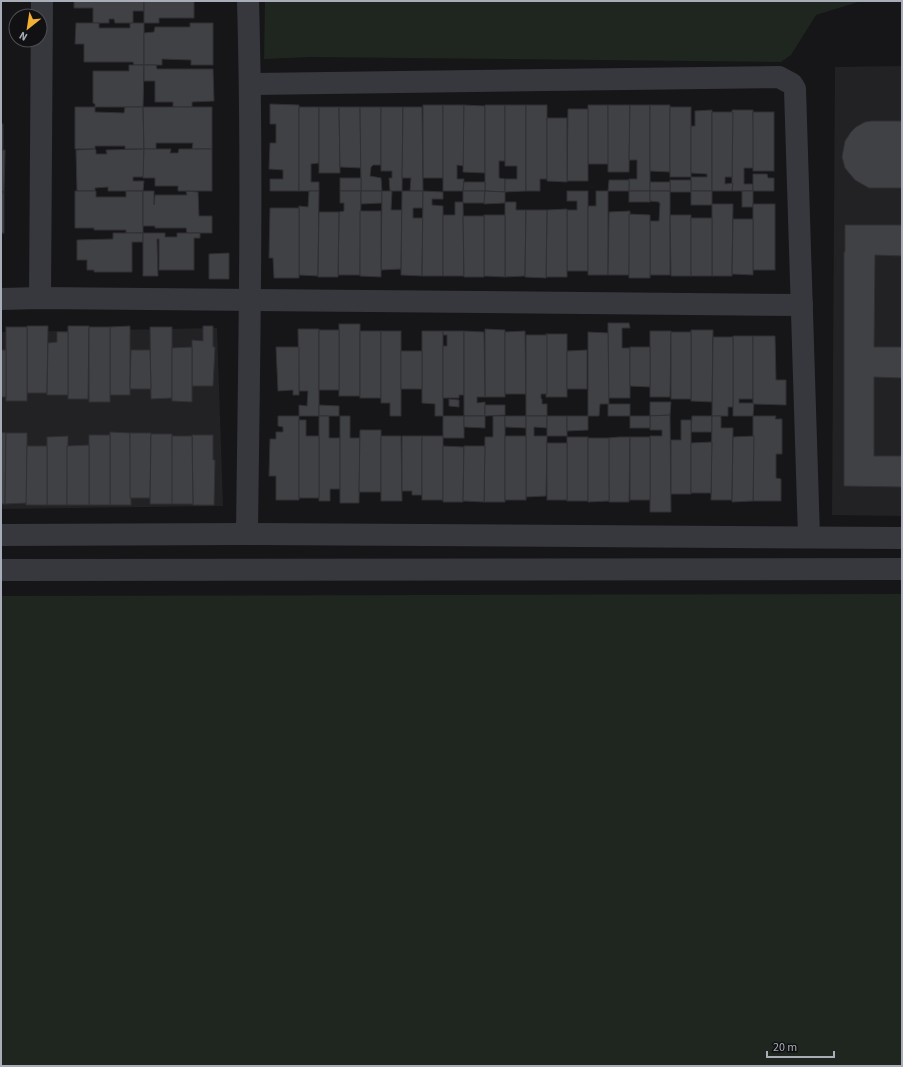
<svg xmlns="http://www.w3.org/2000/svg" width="903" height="1067" font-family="'Source Sans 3',sans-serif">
<rect width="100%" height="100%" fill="#161618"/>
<g fill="#222225">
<path d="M 902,66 L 902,516 L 832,515 L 835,67 Z"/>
<path d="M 217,328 L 223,506 L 1,509 L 1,332 Z"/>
</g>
<g fill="#1e261f">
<path d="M 265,1 L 902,1 L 902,2 L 858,2 L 816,15 L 791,55 L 781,62 L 310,57 L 264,59 Z"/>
<path d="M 902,594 L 902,1066 L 1,1066 L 1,596 Z"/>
</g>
<g fill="#404145" stroke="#303034">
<path d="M 74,1 L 144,1 L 144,11 L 133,11 L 133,23 L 115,23 L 114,19 L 109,19 L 109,23 L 93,23 L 93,8 L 74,8 Z"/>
<path d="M 144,1 L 194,1 L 194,18 L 159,18 L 159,23 L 144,23 Z"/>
<path d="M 76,23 L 99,23 L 99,28 L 130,28 L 130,23 L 144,23 L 144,65 L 134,65 L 133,62 L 84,62 L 84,44 L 75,44 Z"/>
<path d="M 190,23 L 213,23 L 213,65 L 191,65 L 191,60 L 162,59 L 162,65 L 144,65 L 144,33 L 154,32 L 155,27 L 190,27 Z"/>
<path d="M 129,65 L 144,65 L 143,107 L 95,107 L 95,104 L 93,103 L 93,71 L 129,71 Z"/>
<path d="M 144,65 L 156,65 L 157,69 L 213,69 L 214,101 L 192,102 L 192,107 L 173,107 L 173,102 L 155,102 L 155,81 L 144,81 Z"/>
<path d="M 270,104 L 299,105 L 299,191 L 270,191 L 270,179 L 283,179 L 283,170 L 269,169 L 270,143 L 276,143 L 276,124 L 270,124 Z"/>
<rect x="423" y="105" width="20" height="73"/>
<path d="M 443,105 L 464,105 L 464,166 L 457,165 L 457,179 L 464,179 L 463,191 L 443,191 Z"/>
<path d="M 464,105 L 485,106 L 485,173 L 463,172 Z"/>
<path d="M 485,105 L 505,105 L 505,161 L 499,161 L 499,178 L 505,179 L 505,192 L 485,191 Z"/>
<path d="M 505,105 L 526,105 L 526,191 L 505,192 L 505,179 L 517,179 L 517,166 L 505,166 Z"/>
<path d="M 526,105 L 547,105 L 547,179 L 540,179 L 540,191 L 526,191 Z"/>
<path d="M 588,105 L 608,105 L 609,164 L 588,164 Z"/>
<path d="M 608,105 L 630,105 L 629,172 L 608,172 Z"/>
<path d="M 630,105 L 650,105 L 650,191 L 629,191 L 629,179 L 637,179 L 637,160 L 629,160 Z"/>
<path d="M 650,105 L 670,105 L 670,172 L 650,171 Z"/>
<path d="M 75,107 L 95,107 L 95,112 L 124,113 L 125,107 L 143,107 L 144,149 L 125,149 L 125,146 L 95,146 L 95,149 L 75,149 Z"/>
<path d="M 143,107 L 212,107 L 212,149 L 192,149 L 193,143 L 156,143 L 156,149 L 144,149 Z"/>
<path d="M 299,107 L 319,107 L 319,163 L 311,164 L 311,182 L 319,182 L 319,191 L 299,191 Z"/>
<path d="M 319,107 L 339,107 L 340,173 L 319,173 Z"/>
<path d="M 339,107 L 360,107 L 361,168 L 340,167 Z"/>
<path d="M 360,107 L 381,107 L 381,165 L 373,165 L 371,167 L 370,176 L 381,178 L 382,191 L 361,191 Z"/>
<path d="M 381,107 L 403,107 L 402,191 L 390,191 L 389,178 L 392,178 L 392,171 L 381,171 Z"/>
<path d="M 403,107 L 422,107 L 423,191 L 410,191 L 411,178 L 402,178 Z"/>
<rect x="670" y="107" width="21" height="70"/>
<path d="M 568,109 L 588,109 L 588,181 L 567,181 Z"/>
<path d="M 712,110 L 712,191 L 691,191 L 691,177 L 707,177 L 707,174 L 691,173 L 691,126 L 695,126 L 695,111 Z"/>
<path d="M 732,110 L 753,110 L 754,168 L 744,168 L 744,184 L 753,184 L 753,191 L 732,191 Z"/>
<path d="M 712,112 L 733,112 L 732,177 L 725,177 L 725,184 L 733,183 L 732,191 L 712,191 Z"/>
<rect x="753" y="112" width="21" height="59"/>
<path d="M 547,118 L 567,118 L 567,182 L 547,181 Z"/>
<path d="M 871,121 L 902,121 L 902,188 L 869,188 L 855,180 L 845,168 L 842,157 L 845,141 L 851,132 L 856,127 L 865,122 Z"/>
<rect x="1" y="124" width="2" height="26"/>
<path d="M 95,149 L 96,150 L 96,154 L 107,154 L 106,150 L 144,149 L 144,177 L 133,177 L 133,181 L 144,181 L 143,191 L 108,191 L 108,187 L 95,188 L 95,191 L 77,191 L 76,150 Z"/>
<path d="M 144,149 L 171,149 L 170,153 L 178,153 L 179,149 L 212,149 L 212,191 L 178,191 L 178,186 L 155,186 L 155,178 L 143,178 Z"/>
<path d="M 1,150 L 5,150 L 4,192 L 1,192 Z"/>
<path d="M 753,174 L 767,174 L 768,178 L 774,178 L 774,191 L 753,191 Z"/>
<rect x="340" y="178" width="21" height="13"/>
<path d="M 609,180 L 629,180 L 629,191 L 608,191 Z"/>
<rect x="670" y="180" width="21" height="12"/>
<path d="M 464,182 L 485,182 L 485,191 L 463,191 Z"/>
<rect x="650" y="182" width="20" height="9"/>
<path d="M 75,191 L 96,191 L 96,197 L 126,197 L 126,191 L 143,191 L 143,233 L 126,233 L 126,230 L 94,230 L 94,228 L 75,228 Z"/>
<path d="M 143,191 L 154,191 L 154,205 L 155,195 L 187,195 L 186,191 L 198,192 L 199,216 L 212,216 L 212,233 L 187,233 L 186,228 L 155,228 L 155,226 L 143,226 Z"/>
<path d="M 309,191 L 319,191 L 318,276 L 299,275 L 299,206 L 308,207 Z"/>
<path d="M 340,191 L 361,191 L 360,275 L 338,275 L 339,212 L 344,211 L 344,203 L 340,203 Z"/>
<path d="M 361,191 L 382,191 L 382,203 L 361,204 Z"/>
<path d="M 382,191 L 392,191 L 391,210 L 402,210 L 401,269 L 381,270 Z"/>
<path d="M 402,191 L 423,191 L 423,208 L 413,208 L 413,218 L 423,218 L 422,276 L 401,275 Z"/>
<path d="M 423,191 L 443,192 L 443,199 L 432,199 L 432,205 L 443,206 L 443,276 L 422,276 Z"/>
<rect x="463" y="191" width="22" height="12"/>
<path d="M 485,191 L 505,192 L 505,203 L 484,204 Z"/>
<path d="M 567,191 L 588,191 L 588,271 L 567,271 L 567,210 L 577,210 L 577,201 L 567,201 Z"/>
<path d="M 596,191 L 608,191 L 608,275 L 588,275 L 588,206 L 596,206 Z"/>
<rect x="629" y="191" width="21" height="11"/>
<path d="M 650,191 L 670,191 L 670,275 L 650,275 L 650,221 L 659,221 L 660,203 L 659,203 L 659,202 L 650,201 Z"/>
<rect x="691" y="191" width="21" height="14"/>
<rect x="742" y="191" width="11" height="16"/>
<rect x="1" y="192" width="3" height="41"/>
<path d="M 455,202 L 463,202 L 464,276 L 443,276 L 443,215 L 455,215 Z"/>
<path d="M 505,202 L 516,202 L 516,210 L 526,210 L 525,276 L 505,277 Z"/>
<path d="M 712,204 L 733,204 L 732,276 L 712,276 Z"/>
<rect x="753" y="204" width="22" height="66"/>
<path d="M 270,208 L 299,208 L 299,278 L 274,278 L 273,258 L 269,258 Z"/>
<path d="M 567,209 L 567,277 L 546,277 L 547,210 Z"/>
<path d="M 526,210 L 547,210 L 546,278 L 525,277 Z"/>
<path d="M 360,211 L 381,211 L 381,277 L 360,276 Z"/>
<path d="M 630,211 L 629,275 L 608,275 L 609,212 Z"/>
<path d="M 319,212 L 339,212 L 338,277 L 318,277 Z"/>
<path d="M 629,214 L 650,215 L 650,278 L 629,278 Z"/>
<path d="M 484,215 L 505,215 L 505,277 L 484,276 Z"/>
<path d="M 670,215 L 691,215 L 691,276 L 671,276 Z"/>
<path d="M 463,216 L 484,216 L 484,277 L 464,277 Z"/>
<rect x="691" y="218" width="21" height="58"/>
<path d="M 733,219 L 753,219 L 753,275 L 732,274 Z"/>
<path d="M 845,225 L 902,225 L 902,256 L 875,255 L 874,347 L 902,347 L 902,378 L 874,377 L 874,456 L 902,456 L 902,487 L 844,486 L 844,252 L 845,252 Z"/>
<path d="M 113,233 L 143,233 L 143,242 L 132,242 L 132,272 L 94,272 L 94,270 L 87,270 L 87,260 L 77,260 L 77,240 L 113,239 Z"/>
<path d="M 143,233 L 165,233 L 165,237 L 177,237 L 177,233 L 200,233 L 200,238 L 194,238 L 194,270 L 159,270 L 159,239 L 157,239 L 158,276 L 143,276 Z"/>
<path d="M 229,253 L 229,279 L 209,279 L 209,254 Z"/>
<path d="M 608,323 L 629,323 L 630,328 L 622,328 L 622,348 L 630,348 L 630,398 L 608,398 Z"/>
<rect x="339" y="324" width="21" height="72"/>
<path d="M 27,326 L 48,326 L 47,393 L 27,393 Z"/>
<path d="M 68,326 L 89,326 L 88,399 L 68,399 Z"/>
<path d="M 130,326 L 130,395 L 110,395 L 110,327 Z"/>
<path d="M 203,326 L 213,326 L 213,347 L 215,347 L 213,386 L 192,386 L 192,340 L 203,341 Z"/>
<rect x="6" y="327" width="21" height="74"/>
<rect x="89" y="327" width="21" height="75"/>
<path d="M 150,327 L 172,327 L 172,398 L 151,399 Z"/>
<path d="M 298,329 L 319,329 L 319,416 L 299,416 L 299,405 L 307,406 L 308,391 L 299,391 Z"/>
<path d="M 485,329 L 505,330 L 505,397 L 485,397 Z"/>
<rect x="319" y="330" width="20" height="60"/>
<path d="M 691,330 L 713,330 L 712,402 L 691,401 Z"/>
<rect x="360" y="331" width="21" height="67"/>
<path d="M 381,331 L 401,331 L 401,416 L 390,416 L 390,403 L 381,403 Z"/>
<path d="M 422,331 L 443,331 L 443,416 L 435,416 L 435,404 L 422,403 Z"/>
<path d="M 443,331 L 464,331 L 464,395 L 459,395 L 459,398 L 443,398 L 443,346 L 447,346 L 447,335 L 443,335 Z"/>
<path d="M 464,331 L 484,332 L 485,397 L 477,397 L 477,403 L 485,402 L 485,416 L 464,416 Z"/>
<path d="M 525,331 L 526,394 L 505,394 L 505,332 Z"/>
<path d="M 650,331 L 671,331 L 670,397 L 650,397 Z"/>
<path d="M 57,332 L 68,332 L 68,395 L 47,395 L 48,343 L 57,342 Z"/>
<path d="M 588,332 L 608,333 L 609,404 L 600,404 L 599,416 L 588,416 Z"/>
<rect x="671" y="332" width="20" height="67"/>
<rect x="546" y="334" width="21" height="63"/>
<path d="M 526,335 L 547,335 L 547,394 L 541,394 L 541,399 L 542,399 L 542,404 L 547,404 L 547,416 L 526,416 Z"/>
<path d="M 733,336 L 753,336 L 753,399 L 739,399 L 739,403 L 754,403 L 753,416 L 733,416 Z"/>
<path d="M 753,336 L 775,336 L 776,380 L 786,380 L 786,405 L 753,404 Z"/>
<path d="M 713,337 L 733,337 L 733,407 L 728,407 L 728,416 L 712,416 Z"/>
<path d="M 192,347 L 192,402 L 172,401 L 172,348 Z"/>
<path d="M 276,347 L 299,347 L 299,395 L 293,395 L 293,390 L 278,391 Z"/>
<path d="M 630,347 L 650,347 L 650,387 L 630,386 Z"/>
<rect x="1" y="350" width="5" height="47"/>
<path d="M 131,350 L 150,350 L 151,389 L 130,389 Z"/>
<path d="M 587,350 L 587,389 L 567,389 L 567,351 Z"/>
<rect x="401" y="351" width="21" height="38"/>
<path d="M 449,399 L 459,400 L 459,407 L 449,406 Z"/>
<path d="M 650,402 L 671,402 L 670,415 L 650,416 Z"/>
<rect x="608" y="404" width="22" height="12"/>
<path d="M 319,405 L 339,406 L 339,416 L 319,416 Z"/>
<path d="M 485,405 L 505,405 L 505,415 L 485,416 Z"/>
<path d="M 670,415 L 671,512 L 650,512 L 650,436 L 662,436 L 662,430 L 650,430 L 650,416 Z"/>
<path d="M 278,416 L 299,416 L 299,500 L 276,500 L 276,476 L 269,476 L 270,439 L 276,439 L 276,432 L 283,432 L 283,427 L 278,426 Z"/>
<path d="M 319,416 L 329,416 L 329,438 L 340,438 L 340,489 L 330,489 L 330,501 L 319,501 Z"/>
<path d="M 340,416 L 350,416 L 350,438 L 360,438 L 359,503 L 340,503 Z"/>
<rect x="443" y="416" width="21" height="22"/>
<path d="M 464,416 L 485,416 L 485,428 L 464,427 Z"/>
<path d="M 493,416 L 505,416 L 505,502 L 484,502 L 485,437 L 493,437 Z"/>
<path d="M 505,416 L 526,416 L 526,428 L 505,427 Z"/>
<path d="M 526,416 L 547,416 L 547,428 L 534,427 L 534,436 L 547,436 L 546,496 L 526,497 Z"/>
<rect x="547" y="416" width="20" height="20"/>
<path d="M 567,416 L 588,416 L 588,430 L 567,431 Z"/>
<rect x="630" y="416" width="20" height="12"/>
<path d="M 692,416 L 712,416 L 712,432 L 691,432 Z"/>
<path d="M 712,416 L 721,416 L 721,428 L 733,428 L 732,500 L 711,500 Z"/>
<path d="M 753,416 L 776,416 L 775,419 L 782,419 L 782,454 L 776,454 L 776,478 L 781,479 L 781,501 L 753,501 Z"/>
<path d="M 299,420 L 306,420 L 306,436 L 319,436 L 319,498 L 299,498 Z"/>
<path d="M 681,420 L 691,420 L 691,494 L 671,494 L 671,440 L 681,440 Z"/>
<path d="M 360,430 L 381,430 L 381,492 L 359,492 Z"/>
<path d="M 1,432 L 6,433 L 5,504 L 1,504 Z"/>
<path d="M 110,432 L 130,433 L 131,505 L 110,505 Z"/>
<path d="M 6,433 L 27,433 L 27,503 L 5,504 Z"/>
<path d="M 130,433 L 151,433 L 150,498 L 130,498 Z"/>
<path d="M 151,434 L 172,434 L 173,504 L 150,504 Z"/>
<rect x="89" y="435" width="21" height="70"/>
<path d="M 192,435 L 213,435 L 213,460 L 215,460 L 214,505 L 193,505 Z"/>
<path d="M 68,436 L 67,505 L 47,505 L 47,437 Z"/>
<path d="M 172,436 L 192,436 L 193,504 L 172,504 Z"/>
<path d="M 381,436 L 401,436 L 402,501 L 381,501 Z"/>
<path d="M 402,436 L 422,436 L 422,495 L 412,495 L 412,491 L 402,491 Z"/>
<rect x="422" y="436" width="21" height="64"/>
<rect x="505" y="436" width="21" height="64"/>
<path d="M 754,436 L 753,501 L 732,502 L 733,437 Z"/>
<rect x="567" y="437" width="21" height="64"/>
<path d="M 619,437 L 630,437 L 629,502 L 609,502 L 608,438 Z"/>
<rect x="630" y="437" width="20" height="63"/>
<path d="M 588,438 L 609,438 L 609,501 L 588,502 Z"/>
<path d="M 712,442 L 711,493 L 691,493 L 691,443 Z"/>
<rect x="547" y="443" width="20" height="57"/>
<path d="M 89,445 L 89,505 L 67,505 L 67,446 Z"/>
<path d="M 27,446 L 47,446 L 47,505 L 26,505 Z"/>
<path d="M 443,446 L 464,447 L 463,502 L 443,502 Z"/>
<path d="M 464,446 L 485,446 L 484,502 L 463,501 Z"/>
</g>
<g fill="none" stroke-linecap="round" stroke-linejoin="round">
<g stroke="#37383d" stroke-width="22">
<path d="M 250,84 L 779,77 L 792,84 L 795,89 L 809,537"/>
<path d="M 40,298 L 42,1"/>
<path d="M 1,299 L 40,298 L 802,305"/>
<path d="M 1,570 L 902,569"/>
</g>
<g stroke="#37383d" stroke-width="22">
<path d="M 247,534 C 249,357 253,179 248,1"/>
<path d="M 1,535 L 247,534 L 902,538"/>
</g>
</g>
<rect width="903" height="1067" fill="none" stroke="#a8adb8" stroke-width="4"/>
<g transform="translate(28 28) rotate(210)"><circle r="19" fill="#111113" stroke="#4d4f55"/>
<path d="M0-3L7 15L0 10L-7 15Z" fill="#f2b134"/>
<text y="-6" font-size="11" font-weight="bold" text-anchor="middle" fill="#a8adb8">N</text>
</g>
<path d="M767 1051v6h67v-6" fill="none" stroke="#a8adb8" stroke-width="2"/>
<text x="773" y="1051" font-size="12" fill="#a8adb8" stroke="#111113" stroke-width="3" paint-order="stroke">20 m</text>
</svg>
